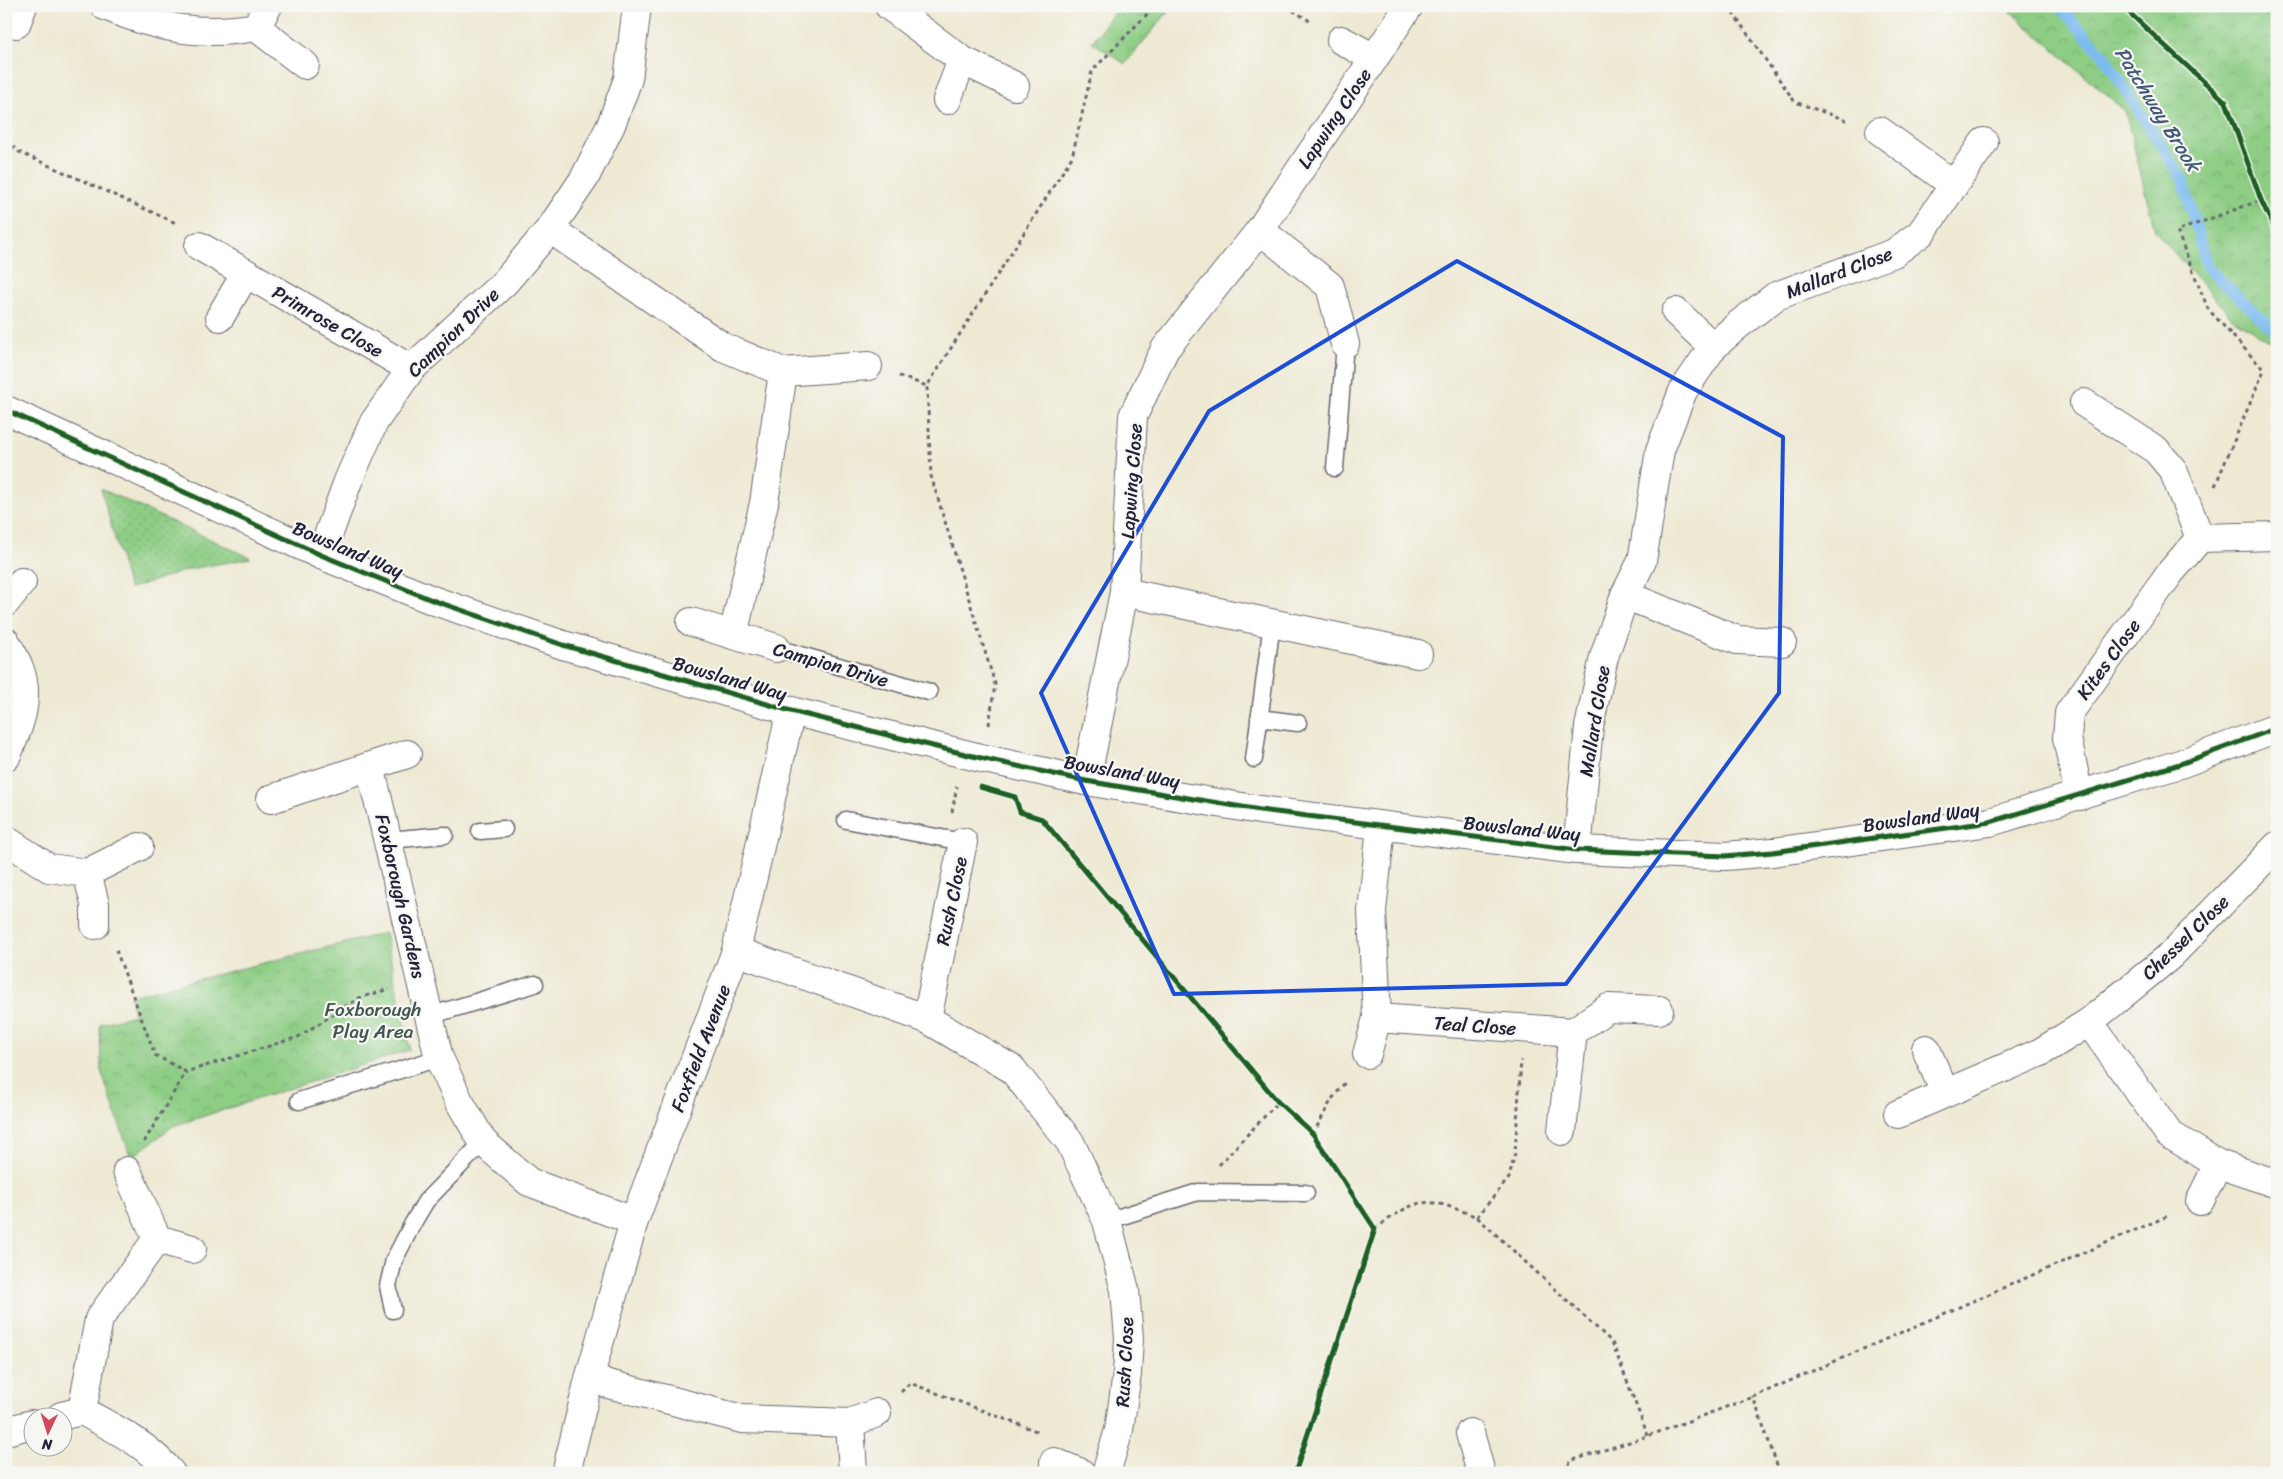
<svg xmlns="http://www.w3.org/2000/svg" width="2283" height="1479" font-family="Sriracha,sans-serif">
<defs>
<pattern id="grass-dots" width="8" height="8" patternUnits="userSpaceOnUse" patternTransform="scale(1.25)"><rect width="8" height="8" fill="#8dcd84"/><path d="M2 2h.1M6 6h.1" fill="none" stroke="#79b073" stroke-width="1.8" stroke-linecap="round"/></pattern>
<pattern id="park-crowns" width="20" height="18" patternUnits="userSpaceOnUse" patternTransform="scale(1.25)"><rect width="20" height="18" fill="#8dcd84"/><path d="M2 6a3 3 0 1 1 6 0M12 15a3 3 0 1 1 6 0" fill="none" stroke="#79b073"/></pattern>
</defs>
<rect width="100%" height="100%" fill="#f6f6f2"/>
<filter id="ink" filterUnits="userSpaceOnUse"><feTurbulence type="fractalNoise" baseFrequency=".02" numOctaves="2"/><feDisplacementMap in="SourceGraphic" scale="10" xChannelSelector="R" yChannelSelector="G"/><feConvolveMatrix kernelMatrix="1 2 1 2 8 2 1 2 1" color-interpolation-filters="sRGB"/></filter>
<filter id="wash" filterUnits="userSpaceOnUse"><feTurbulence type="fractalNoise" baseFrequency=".0096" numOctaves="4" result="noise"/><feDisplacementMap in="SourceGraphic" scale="20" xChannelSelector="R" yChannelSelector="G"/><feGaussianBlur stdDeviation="1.12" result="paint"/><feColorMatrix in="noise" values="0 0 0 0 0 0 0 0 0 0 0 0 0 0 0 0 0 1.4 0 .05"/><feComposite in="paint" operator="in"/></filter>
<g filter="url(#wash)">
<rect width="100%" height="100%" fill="#eee9d3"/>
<path fill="url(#grass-dots)" stroke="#587860" d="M 101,489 L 251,558 L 190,569 L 129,589 Z"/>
<g fill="url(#park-crowns)" stroke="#587860">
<path d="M 1119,6 L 1173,6 L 1125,64 L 1092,42 Z"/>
<path d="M 2004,6 L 2277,6 L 2277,346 L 2231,317 L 2155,231 L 2125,111 Z"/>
<path d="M 385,933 L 410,1050 L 173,1126 L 131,1158 L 101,1071 L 100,1024 L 134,1015 L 130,996 Z"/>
</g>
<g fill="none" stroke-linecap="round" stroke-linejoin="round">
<path stroke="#7cbbf0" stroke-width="11" d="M 2059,6 L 2104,56 L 2183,180 L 2207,267 L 2277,333"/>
</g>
</g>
<g filter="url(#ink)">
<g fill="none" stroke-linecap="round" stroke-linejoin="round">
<g stroke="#696870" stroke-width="19">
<g id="lane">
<path d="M 1335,468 L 1345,344"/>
<path d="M 776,648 L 929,692"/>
<path d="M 1259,718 L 1298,723"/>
<path d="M 1254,759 L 1272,623"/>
<path d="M 846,820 L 963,842"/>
<path d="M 480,831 L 504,829"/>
<path d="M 388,840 L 445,835"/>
<path d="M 429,1016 L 535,984"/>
<path d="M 299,1101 L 439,1058"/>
<path d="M 1107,1221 L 1198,1192 L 1306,1193"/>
<path d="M 393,1310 L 388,1286 L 394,1260 L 413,1223 L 426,1201 L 483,1142"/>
</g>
</g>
<g stroke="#696870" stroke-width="30">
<g id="street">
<path d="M 105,6 C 156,28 201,37 256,27 L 268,6"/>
<path d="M 889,6 L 962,60 L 1015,86"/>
<path d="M 16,24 L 23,6"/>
<path d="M 256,27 L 305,65"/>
<path d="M 1341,40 L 1374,58"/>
<path d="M 947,100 L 962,60"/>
<path d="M 1954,185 L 1984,142"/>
<path d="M 550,229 L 723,347 L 783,372 L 868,366"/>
<path d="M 1260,230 L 1330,286 L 1345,344"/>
<path d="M 199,246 L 411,369"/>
<path d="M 1676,312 L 1713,347"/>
<path d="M 220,317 L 246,273"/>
<path d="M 2084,403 L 2156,450 L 2173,470 L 2200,538"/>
<path d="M 2200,538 L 2277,536"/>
<path d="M 321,555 L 348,481 L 374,422 L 411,369 L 505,282 L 550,229 L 584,179 L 611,125 L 628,79 L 637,6"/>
<path d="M 1124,592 L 1418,654"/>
<path d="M 1625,595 L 1737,640 L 1782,642"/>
<path d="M 6,602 L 22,582"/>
<path d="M 691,622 L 776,648"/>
<path d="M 733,635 L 764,503 L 783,372"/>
<path d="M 6,642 C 11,651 17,660 20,670 C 31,701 18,729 6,757"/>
<path d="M 370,766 L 439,1058 L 459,1101 L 483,1142 L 529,1182 L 634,1221"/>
<path d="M 1086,781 L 1124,592 L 1133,416 L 1165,349 L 1260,230 L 1409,6"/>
<path d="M 2079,796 L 2067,738 L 2069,713 L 2170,573 L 2200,538"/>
<path d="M 271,799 L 407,754"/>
<path d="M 6,840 L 49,868 L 87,873 L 139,847"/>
<path d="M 1577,850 L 1589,727 L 1604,657 L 1625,595 L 1642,561 L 1660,450 L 1683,391 L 1713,347 L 1738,325 L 1776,296 L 1894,253 L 1921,233 L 1954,185 L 1880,131"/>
<path d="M 87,873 L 95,904 L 95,925"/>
<path d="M 736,951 L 927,1019 L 1012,1069 L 1070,1142 L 1107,1221 L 1125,1290 L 1129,1338 L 1127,1374 L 1119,1430 L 1106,1473"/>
<path d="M 1377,1018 L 1573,1032"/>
<path d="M 927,1019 L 963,842"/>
<path d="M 2089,1022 L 2169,1134 L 2218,1164"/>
<path d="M 1926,1049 L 1945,1093"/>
<path d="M 1367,1054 L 1377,1018 L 1372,911 L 1381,827"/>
<path d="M 1898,1114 L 2041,1052 L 2089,1022 L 2170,956 L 2277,846"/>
<path d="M 1562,1131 L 1573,1032 L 1608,1008 L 1659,1010"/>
<path d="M 127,1171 L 157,1239 L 192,1249"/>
<path d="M 2200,1201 L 2218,1164 L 2277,1184"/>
<path d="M 589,1379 L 742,1419 L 850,1423 L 877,1413"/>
<path d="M 82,1411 L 99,1319 L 157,1239"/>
<path d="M 61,1416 L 82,1411 C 114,1428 147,1444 171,1473"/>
<path d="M 850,1423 L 853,1472"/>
<path d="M 6,1431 L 32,1424"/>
<path d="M 1470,1433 L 1481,1473"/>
<path d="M 1054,1462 L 1081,1473"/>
<path d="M 566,1473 L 589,1379 L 634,1221 L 736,951 L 791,711"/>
</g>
</g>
<g stroke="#696870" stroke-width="30">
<path id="secondary" d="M 6,410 L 321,555 L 432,600 L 563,645 L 791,711 L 985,759 L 1086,781 L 1260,810 L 1577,850 L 1725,856 L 1773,852 L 1990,822 L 2180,764 L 2277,728"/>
</g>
<g stroke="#696870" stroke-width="3" stroke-dasharray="4 4" stroke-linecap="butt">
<path d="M 1286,6 L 1313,23"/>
<path d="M 1728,6 L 1795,102 L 1849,121"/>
<path d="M 6,70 L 9,56"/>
<path d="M 6,141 L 19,152 L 176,223"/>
<path d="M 899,376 L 927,386"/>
<path d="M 2215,486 L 2264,370 L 2208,309 L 2177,231 L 2261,200"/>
<path d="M 989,725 L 995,684 L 931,476 L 927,386 L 1072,157 L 1092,71 L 1155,6"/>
<path d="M 952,812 L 957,786"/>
<path d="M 116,950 L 155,1055 L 186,1072 L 298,1037 L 359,998 L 389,989"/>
<path d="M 1313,1134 L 1332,1099 L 1347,1080"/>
<path d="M 144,1142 L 186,1072"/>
<path d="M 1219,1165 L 1278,1102"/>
<path d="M 1477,1217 L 1509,1178 L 1515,1153 L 1521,1060"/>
<path d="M 1375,1229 C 1420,1196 1425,1196 1477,1217 L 1612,1342 L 1648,1436"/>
<path d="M 901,1392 L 910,1383 L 1039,1432"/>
<path d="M 1567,1473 L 1570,1461 L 1648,1436 L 1753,1397"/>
<path d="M 1780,1473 L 1753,1397 L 2170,1215"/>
</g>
<use href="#lane" stroke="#fff" stroke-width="16"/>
<use href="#street" stroke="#fff" stroke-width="28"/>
<use href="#secondary" stroke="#fff" stroke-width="28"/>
<g stroke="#f6f6f2" stroke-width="8">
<g id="cycleway">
<path d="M 2122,6 L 2226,102 L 2261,200 L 2277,234"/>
<path d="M 6,410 L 321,555 L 432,600 L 563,645 L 791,711 L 985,759 L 1086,781 L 1260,810 L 1577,850 L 1725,856 L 1773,852 L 1990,822 L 2180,764 L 2277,728"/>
<path d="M 980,787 L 1015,797 L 1020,812 L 1042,819 L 1278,1102 L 1313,1134 L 1375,1229 L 1295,1473"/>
</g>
</g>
<use href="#cycleway" stroke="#1b5e20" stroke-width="5"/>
</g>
</g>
<path fill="none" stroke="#1d4ed8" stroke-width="4" stroke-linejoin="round" d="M 1457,261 L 1783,437 L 1779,693 L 1566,984 L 1174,994 L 1041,693 L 1209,411 Z"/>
<g text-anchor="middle" stroke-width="4.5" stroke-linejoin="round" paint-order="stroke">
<g font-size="19" fill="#22223b" stroke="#f6f6f2">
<text transform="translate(1334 118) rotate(-56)" y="7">Lapwing Close</text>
<text transform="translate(1839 272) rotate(-21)" y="7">Mallard Close</text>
<text transform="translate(328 321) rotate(30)" y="7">Primrose Close</text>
<text transform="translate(453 332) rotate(-44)" y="7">Campion Drive</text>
<text transform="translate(1131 481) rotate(-86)" y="7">Lapwing Close</text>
<text transform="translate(348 549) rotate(23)" y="7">Bowsland Way</text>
<text transform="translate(2108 659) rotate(-54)" y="7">Kites Close</text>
<text transform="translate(831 664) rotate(16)" y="7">Campion Drive</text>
<text transform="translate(730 678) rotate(16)" y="7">Bowsland Way</text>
<text transform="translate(1594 721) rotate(-81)" y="7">Mallard Close</text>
<text transform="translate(1122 771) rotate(10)" y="7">Bowsland Way</text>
<text transform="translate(1921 817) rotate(-8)" y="7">Bowsland Way</text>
<text transform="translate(1522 828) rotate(6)" y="7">Bowsland Way</text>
<text transform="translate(401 896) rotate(77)" y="7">Foxborough Gardens</text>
<text transform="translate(951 901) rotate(-78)" y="7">Rush Close</text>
<text transform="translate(2185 937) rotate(-44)" y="7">Chessel Close</text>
<text transform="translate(1475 1025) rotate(4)" y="7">Teal Close</text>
<text transform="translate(700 1048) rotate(-69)" y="7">Foxfield Avenue</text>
<text transform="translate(1124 1362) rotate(-87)" y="7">Rush Close</text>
</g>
<g font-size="19" fill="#425551" stroke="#f6f6f2">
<text x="373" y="1016">Foxborough<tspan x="373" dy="22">Play Area</tspan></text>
</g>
<g font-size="20" font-style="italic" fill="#42587a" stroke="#f6f6f2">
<text transform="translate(2158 109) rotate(58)" y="7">Patchway Brook</text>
</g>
</g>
<rect width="2283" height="1479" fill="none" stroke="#f6f6f2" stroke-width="25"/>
<g transform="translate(48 1432) rotate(184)"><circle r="24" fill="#f6f6f2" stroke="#a1a1a9"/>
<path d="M0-4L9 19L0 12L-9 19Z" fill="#d1495b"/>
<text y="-8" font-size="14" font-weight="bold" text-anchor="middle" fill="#22223b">N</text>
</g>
</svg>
